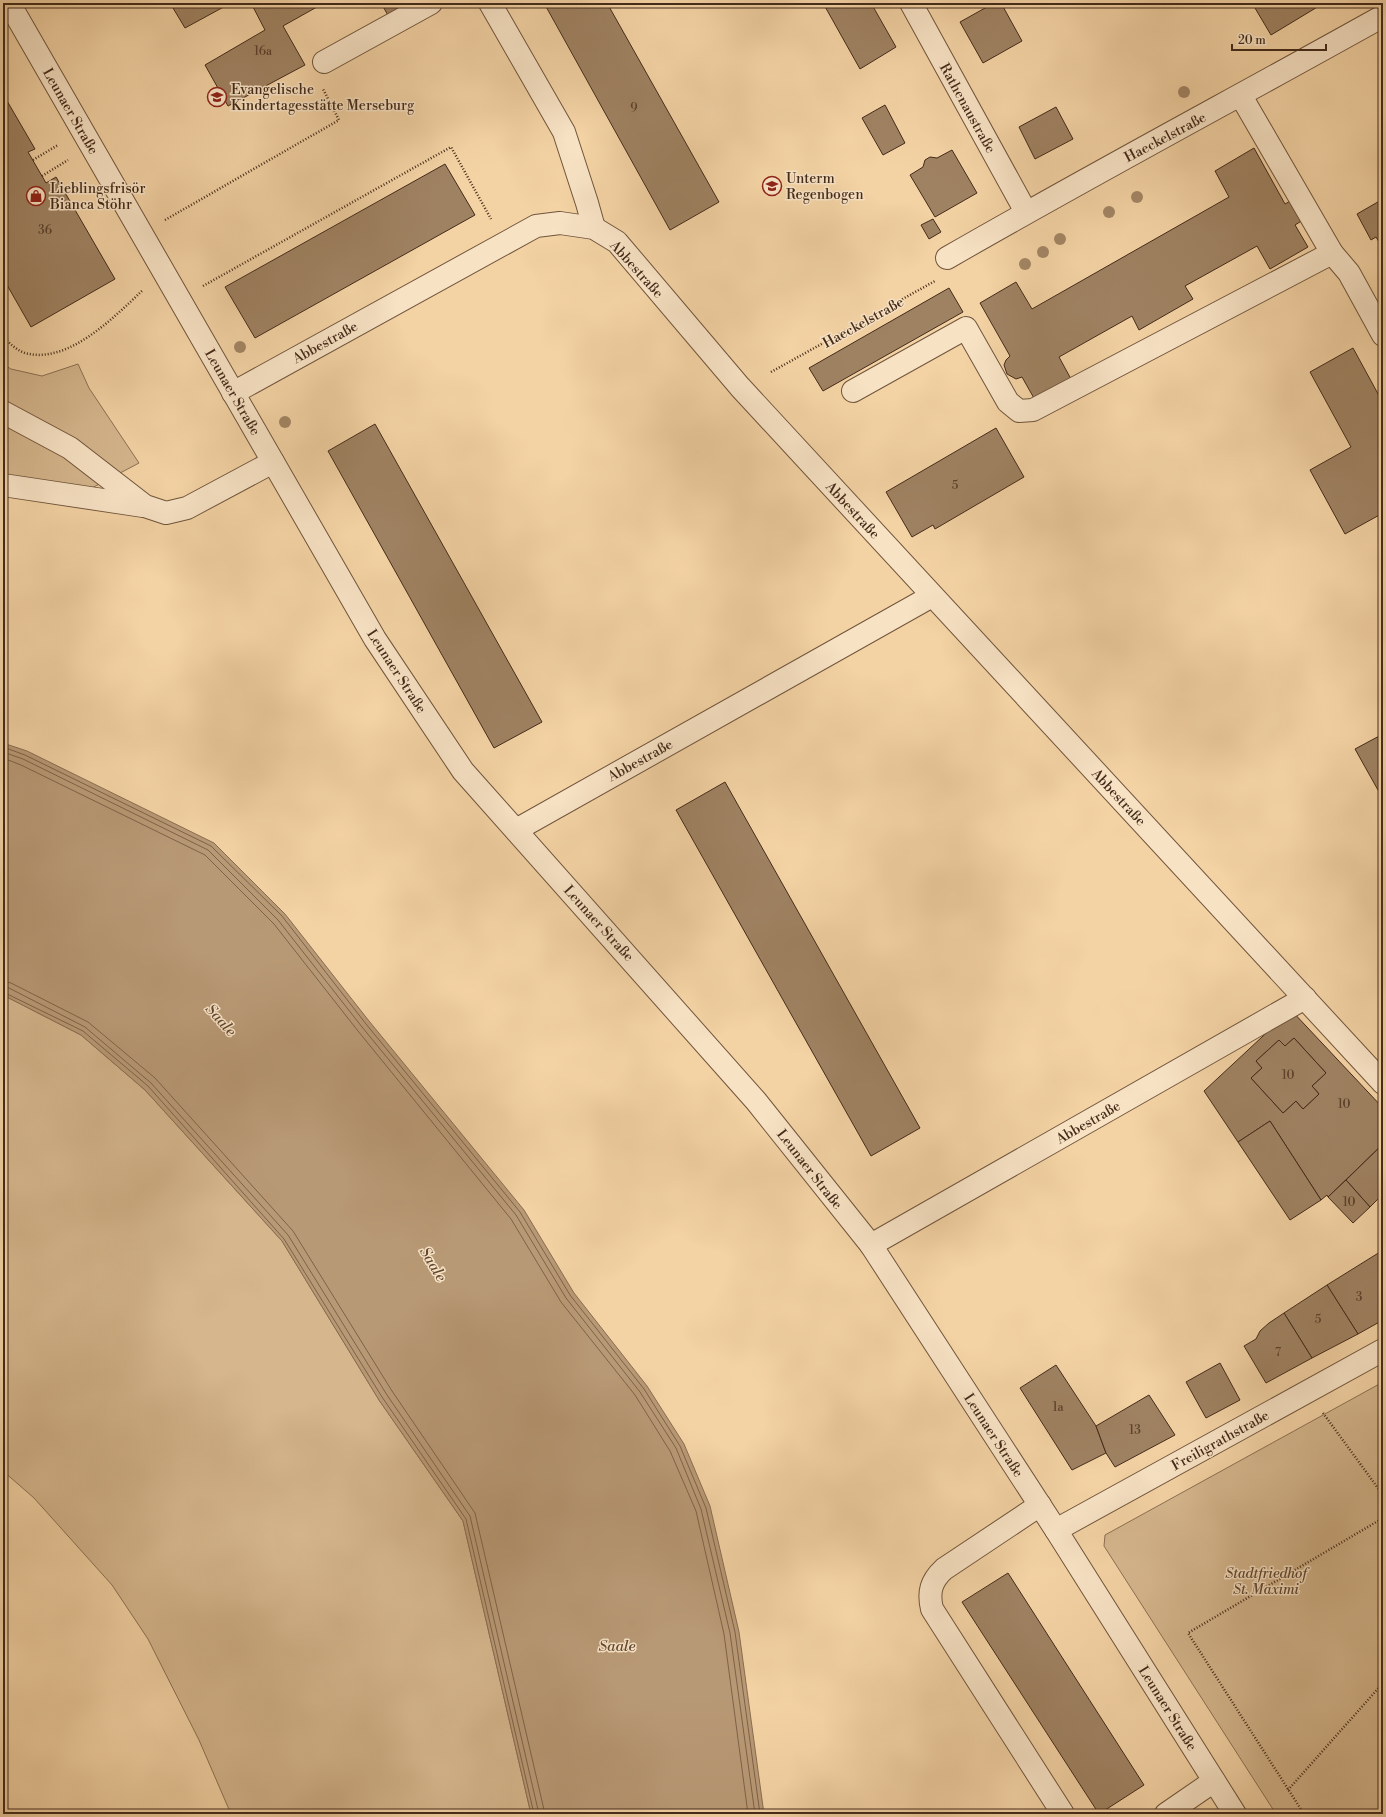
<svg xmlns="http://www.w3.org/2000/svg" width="1386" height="1817" font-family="'Libre Bodoni',serif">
<rect width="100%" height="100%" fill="#f3d2a4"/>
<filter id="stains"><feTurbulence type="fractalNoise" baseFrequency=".005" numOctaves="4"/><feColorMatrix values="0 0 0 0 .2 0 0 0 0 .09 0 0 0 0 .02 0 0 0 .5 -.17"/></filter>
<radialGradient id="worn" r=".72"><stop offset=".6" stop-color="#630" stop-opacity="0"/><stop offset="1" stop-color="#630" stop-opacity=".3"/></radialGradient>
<g fill="#d5b68d" stroke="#8c7054">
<path d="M 3,364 L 11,369 L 42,376 L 78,364 L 89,388 L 139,463 L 90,489 L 3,475 Z"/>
<path d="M 3,995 L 81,1035 L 145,1090 L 282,1241 L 379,1400 L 463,1521 L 531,1814 L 231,1814 L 199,1740 L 148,1639 L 112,1585 L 34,1498 L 3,1471 Z"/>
<path d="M 1383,1382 L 1383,1814 L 1276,1814 L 1104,1546 L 1105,1535 Z"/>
</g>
<path fill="#b89975" stroke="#8a6d51" d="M 3,743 L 27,751 L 214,843 L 285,914 L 369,1021 L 524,1210 L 574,1293 L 647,1386 L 684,1444 L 710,1506 L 739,1632 L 764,1814 L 531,1814 L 463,1521 L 379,1400 L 282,1241 L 145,1090 L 81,1035 L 3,995 Z"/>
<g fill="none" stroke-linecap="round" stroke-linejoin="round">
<g stroke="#7e6248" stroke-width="1">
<path d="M 3,747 L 25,755 L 211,846 L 282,916 L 366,1024 L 520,1212 L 570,1295 L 644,1389 L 680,1446 L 706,1508 L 735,1632 L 760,1814"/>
<path d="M 3,752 L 23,759 L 208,850 L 278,920 L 362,1027 L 516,1215 L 566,1298 L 640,1392 L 676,1448 L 701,1509 L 730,1633 L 755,1814"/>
<path d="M 3,758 L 21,765 L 205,855 L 274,924 L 358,1031 L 511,1219 L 561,1302 L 635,1395 L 670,1451 L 696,1511 L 724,1634 L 748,1814"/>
<path d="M 3,981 L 11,983 L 88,1022 L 155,1078 L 293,1231 L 392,1391 L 475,1513 L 545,1814"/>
<path d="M 3,987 L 9,988 L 85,1027 L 151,1083 L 288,1235 L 387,1395 L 470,1516 L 539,1814"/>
<path d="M 3,992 L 83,1031 L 148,1086 L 284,1239 L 382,1397 L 466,1519 L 534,1814"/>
</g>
</g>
<g fill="#9f8262" stroke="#442b1a" fill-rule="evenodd">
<path d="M 170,3 L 231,3 L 185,28 Z"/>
<path d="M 251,3 L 324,3 L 283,26 L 305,65 L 228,106 L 205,65 L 265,30 Z"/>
<path d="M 381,3 L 413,3 L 389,17 Z"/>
<path d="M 544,3 L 607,3 L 719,202 L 670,230 Z"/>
<path d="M 823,3 L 871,3 L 896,47 L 860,69 Z"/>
<path d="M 994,3 L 1001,3 L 1022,41 L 983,63 L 960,22 Z"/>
<path d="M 1252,3 L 1324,3 L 1271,35 Z"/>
<path d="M 3,94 L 35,149 L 28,152 L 46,183 L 56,177 L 115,279 L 31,327 L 3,278 Z"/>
<path d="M 885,105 L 905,143 L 883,155 L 862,118 Z"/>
<path d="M 1056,107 L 1073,139 L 1035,159 L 1019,127 Z"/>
<path d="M 1254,148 L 1285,204 L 1292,200 L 1303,220 L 1295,225 L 1308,247 L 1270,269 L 1257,246 L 1185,286 L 1193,299 L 1139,330 L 1132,316 L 1059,357 L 1071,379 L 1035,400 L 1022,377 L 1016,379 L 1007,374 L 1004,365 L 1006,360 L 1010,356 L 980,303 L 1016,282 L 1032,309 L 1229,197 L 1215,171 Z"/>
<path d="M 952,150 L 977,193 L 935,217 L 910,175 L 923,167 L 925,160 L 930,157 L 937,158 Z"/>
<path d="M 445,164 L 475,215 L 255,338 L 225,287 Z"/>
<path d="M 1383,199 L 1383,249 L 1376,237 L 1371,240 L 1357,214 Z"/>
<path d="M 933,219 L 941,232 L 929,239 L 921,225 Z"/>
<path d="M 949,288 L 963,312 L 823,391 L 809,368 Z"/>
<path d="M 1353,348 L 1383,403 L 1383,513 L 1345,534 L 1310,470 L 1351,447 L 1310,372 Z"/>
<path d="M 375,424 L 542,722 L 494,748 L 328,451 Z"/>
<path d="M 996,428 L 1024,477 L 935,529 L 933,525 L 912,537 L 886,492 Z"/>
<path d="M 1383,734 L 1383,799 L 1355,749 Z"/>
<path d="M 725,782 L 920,1128 L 871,1156 L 676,810 Z"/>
<path d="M 1291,1010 L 1383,1108 L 1383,1144 L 1328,1197 L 1327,1195 L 1321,1200 L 1270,1121 L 1238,1142 L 1204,1091 ZM 1294,1038 L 1326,1073 L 1312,1086 L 1319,1094 L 1303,1109 L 1296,1101 L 1283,1113 L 1251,1078 L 1262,1068 L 1256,1061 L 1279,1040 L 1285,1046 Z"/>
<path d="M 1294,1038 L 1326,1073 L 1312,1086 L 1319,1094 L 1303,1109 L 1296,1101 L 1283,1113 L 1251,1078 L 1262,1068 L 1256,1061 L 1279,1040 L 1285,1046 Z"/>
<path d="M 1270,1121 L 1321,1200 L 1290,1220 L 1238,1142 Z"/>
<path d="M 1383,1144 L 1383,1194 L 1370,1207 L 1346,1180 Z"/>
<path d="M 1346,1180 L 1370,1207 L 1353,1223 L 1328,1197 Z"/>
<path d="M 1380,1252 L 1383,1257 L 1383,1320 L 1358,1334 L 1327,1285 Z"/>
<path d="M 1327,1285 L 1358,1334 L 1312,1358 L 1284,1313 Z"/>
<path d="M 1284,1313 L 1312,1358 L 1266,1383 L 1244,1346 L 1256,1339 L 1260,1331 L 1269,1323 Z"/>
<path d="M 1220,1363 L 1240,1400 L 1206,1418 L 1186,1382 Z"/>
<path d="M 1056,1365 L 1096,1426 L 1106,1453 L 1072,1470 L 1020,1388 Z"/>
<path d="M 1149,1395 L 1175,1435 L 1115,1467 L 1106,1453 L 1096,1426 Z"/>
<path d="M 1008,1573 L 1144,1785 L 1099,1814 L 962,1602 Z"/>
</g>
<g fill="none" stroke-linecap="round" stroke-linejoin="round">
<g stroke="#70553c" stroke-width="24">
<g id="minor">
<path d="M 9,3 L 375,639 L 463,771 L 756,1101 L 871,1245 L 1056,1530 L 1235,1814"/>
<path d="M 490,3 L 564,132 L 587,203 L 594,228"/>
<path d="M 911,3 L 1026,212"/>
<path d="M 324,62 L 431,3"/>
<path d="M 1332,253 L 1349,273 L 1383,335"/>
<path d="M 947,258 C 1091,175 1238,97 1383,16"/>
<path d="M 853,391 L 966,328 L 1008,402 L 1019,411 L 1033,410 L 1332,253 L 1241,96"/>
<path d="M 233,393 L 536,226 L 560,223 L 594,228 L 617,242 L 740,387 L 1383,1083"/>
<path d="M 3,412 L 70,448 L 145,506 L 166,513 L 187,508 L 273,462"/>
<path d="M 3,485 L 143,506"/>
<path d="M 516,830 L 932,596"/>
<path d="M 871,1245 L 1305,998"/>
<path d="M 1040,1505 L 944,1569 C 931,1581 928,1592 932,1609 L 1063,1814"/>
<path d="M 1056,1530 L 1383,1350"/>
<path d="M 1166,1814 L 1214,1781"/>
</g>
</g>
<g stroke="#442b1a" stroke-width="2.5" stroke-dasharray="1 2" stroke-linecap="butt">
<path d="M 33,160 L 58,145"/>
<path d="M 42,176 L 68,160"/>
<path d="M 165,220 L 339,120 L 323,89"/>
<path d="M 203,286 L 451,147 L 491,219"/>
<path d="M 3,336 C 9,343 16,350 25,353 C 68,365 114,317 143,290"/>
<path d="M 771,372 L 935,281"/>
<path d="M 1323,1413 L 1383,1495"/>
<path d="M 1288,1790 L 1383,1683"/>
<path d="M 1304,1814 L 1188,1633 L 1383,1518"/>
</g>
<use href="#minor" stroke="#f7e2c4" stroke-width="22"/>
</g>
<g fill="#a38665">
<circle cx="1184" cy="92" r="6"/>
<circle cx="1137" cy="197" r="6"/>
<circle cx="1109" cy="212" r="6"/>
<circle cx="1060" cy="239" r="6"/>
<circle cx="1043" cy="252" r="6"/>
<circle cx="1025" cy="264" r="6"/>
<circle cx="240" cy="347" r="6"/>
<circle cx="285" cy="422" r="6"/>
</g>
<defs>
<g id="school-ring" transform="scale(1)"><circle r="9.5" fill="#f7e2c4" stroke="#8f2418" stroke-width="1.5"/><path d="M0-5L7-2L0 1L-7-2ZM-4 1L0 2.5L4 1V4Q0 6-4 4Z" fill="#8f2418"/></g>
<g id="shop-ring" transform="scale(1)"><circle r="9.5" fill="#f7e2c4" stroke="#8f2418" stroke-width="1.5"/><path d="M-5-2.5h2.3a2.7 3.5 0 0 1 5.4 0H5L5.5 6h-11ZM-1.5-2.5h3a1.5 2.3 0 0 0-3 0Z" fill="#8f2418"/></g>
</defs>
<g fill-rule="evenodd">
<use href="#school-ring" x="217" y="97"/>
<use href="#school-ring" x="772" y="186"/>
<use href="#shop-ring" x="36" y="196"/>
</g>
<g text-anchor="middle" stroke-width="3" stroke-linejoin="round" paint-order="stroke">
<g font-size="12" fill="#5b412c">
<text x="263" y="55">16a</text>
<text x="634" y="112">9</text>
<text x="45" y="234">36</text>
<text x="955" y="489">5</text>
<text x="1288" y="1079">10</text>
<text x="1344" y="1108">10</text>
<text x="1349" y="1206">10</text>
<text x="1359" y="1301">3</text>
<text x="1318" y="1323">5</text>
<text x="1278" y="1356">7</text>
<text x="1058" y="1411">1a</text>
<text x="1135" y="1434">13</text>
</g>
<g font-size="14" fill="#442b1a" stroke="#f7e2c4" text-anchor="start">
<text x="231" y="94">Evangelische<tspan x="231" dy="16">Kindertagesstätte Merseburg</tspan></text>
<text x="786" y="183">Unterm<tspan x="786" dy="16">Regenbogen</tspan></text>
<text x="50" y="193">Lieblingsfrisör<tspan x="50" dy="16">Bianca Stöhr</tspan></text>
</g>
<g font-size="14" fill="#442b1a" stroke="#f7e2c4">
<text transform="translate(968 108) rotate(61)" y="5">Rathenaustraße</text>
<text transform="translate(71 111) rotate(60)" y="5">Leunaer Straße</text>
<text transform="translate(1165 137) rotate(-28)" y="5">Haeckelstraße</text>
<text transform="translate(637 269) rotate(48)" y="5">Abbestraße</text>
<text transform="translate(863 322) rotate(-29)" y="5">Haeckelstraße</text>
<text transform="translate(325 342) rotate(-29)" y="5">Abbestraße</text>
<text transform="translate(233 392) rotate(60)" y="5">Leunaer Straße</text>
<text transform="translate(853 510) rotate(47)" y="5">Abbestraße</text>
<text transform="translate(397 671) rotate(57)" y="5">Leunaer Straße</text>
<text transform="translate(640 760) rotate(-29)" y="5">Abbestraße</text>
<text transform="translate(1119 797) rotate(47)" y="5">Abbestraße</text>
<text transform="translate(599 923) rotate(48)" y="5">Leunaer Straße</text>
<text transform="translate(1088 1122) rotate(-30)" y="5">Abbestraße</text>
<text transform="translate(810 1169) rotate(52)" y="5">Leunaer Straße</text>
<text transform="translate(994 1435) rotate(57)" y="5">Leunaer Straße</text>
<text transform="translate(1220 1440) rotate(-29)" y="5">Freiligrathstraße</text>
<text transform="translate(1168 1708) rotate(58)" y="5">Leunaer Straße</text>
</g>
<g font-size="14" font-style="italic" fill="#614731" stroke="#f7e2c4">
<text x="1266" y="1578">Stadtfriedhof<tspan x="1266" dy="16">St. Maximi</tspan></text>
</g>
<g font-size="15" font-style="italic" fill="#614631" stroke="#f7e2c4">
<text transform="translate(221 1020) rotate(48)" y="5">Saale</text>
<text transform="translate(433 1264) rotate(59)" y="5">Saale</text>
<text x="617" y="1651">Saale</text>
</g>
</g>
<rect width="1386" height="1817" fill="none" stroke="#f3d2a4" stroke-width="16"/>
<rect x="4" y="4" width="1378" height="1809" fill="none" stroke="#442b1a" stroke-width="2"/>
<rect x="8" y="8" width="1370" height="1801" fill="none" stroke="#442b1a"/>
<path d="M1232 44v6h94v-6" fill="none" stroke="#442b1a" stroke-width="2"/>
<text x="1238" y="44" font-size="12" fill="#442b1a" stroke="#f7e2c4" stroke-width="3" paint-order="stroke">20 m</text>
<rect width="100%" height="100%" filter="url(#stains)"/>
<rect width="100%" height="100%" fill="url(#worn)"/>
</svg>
